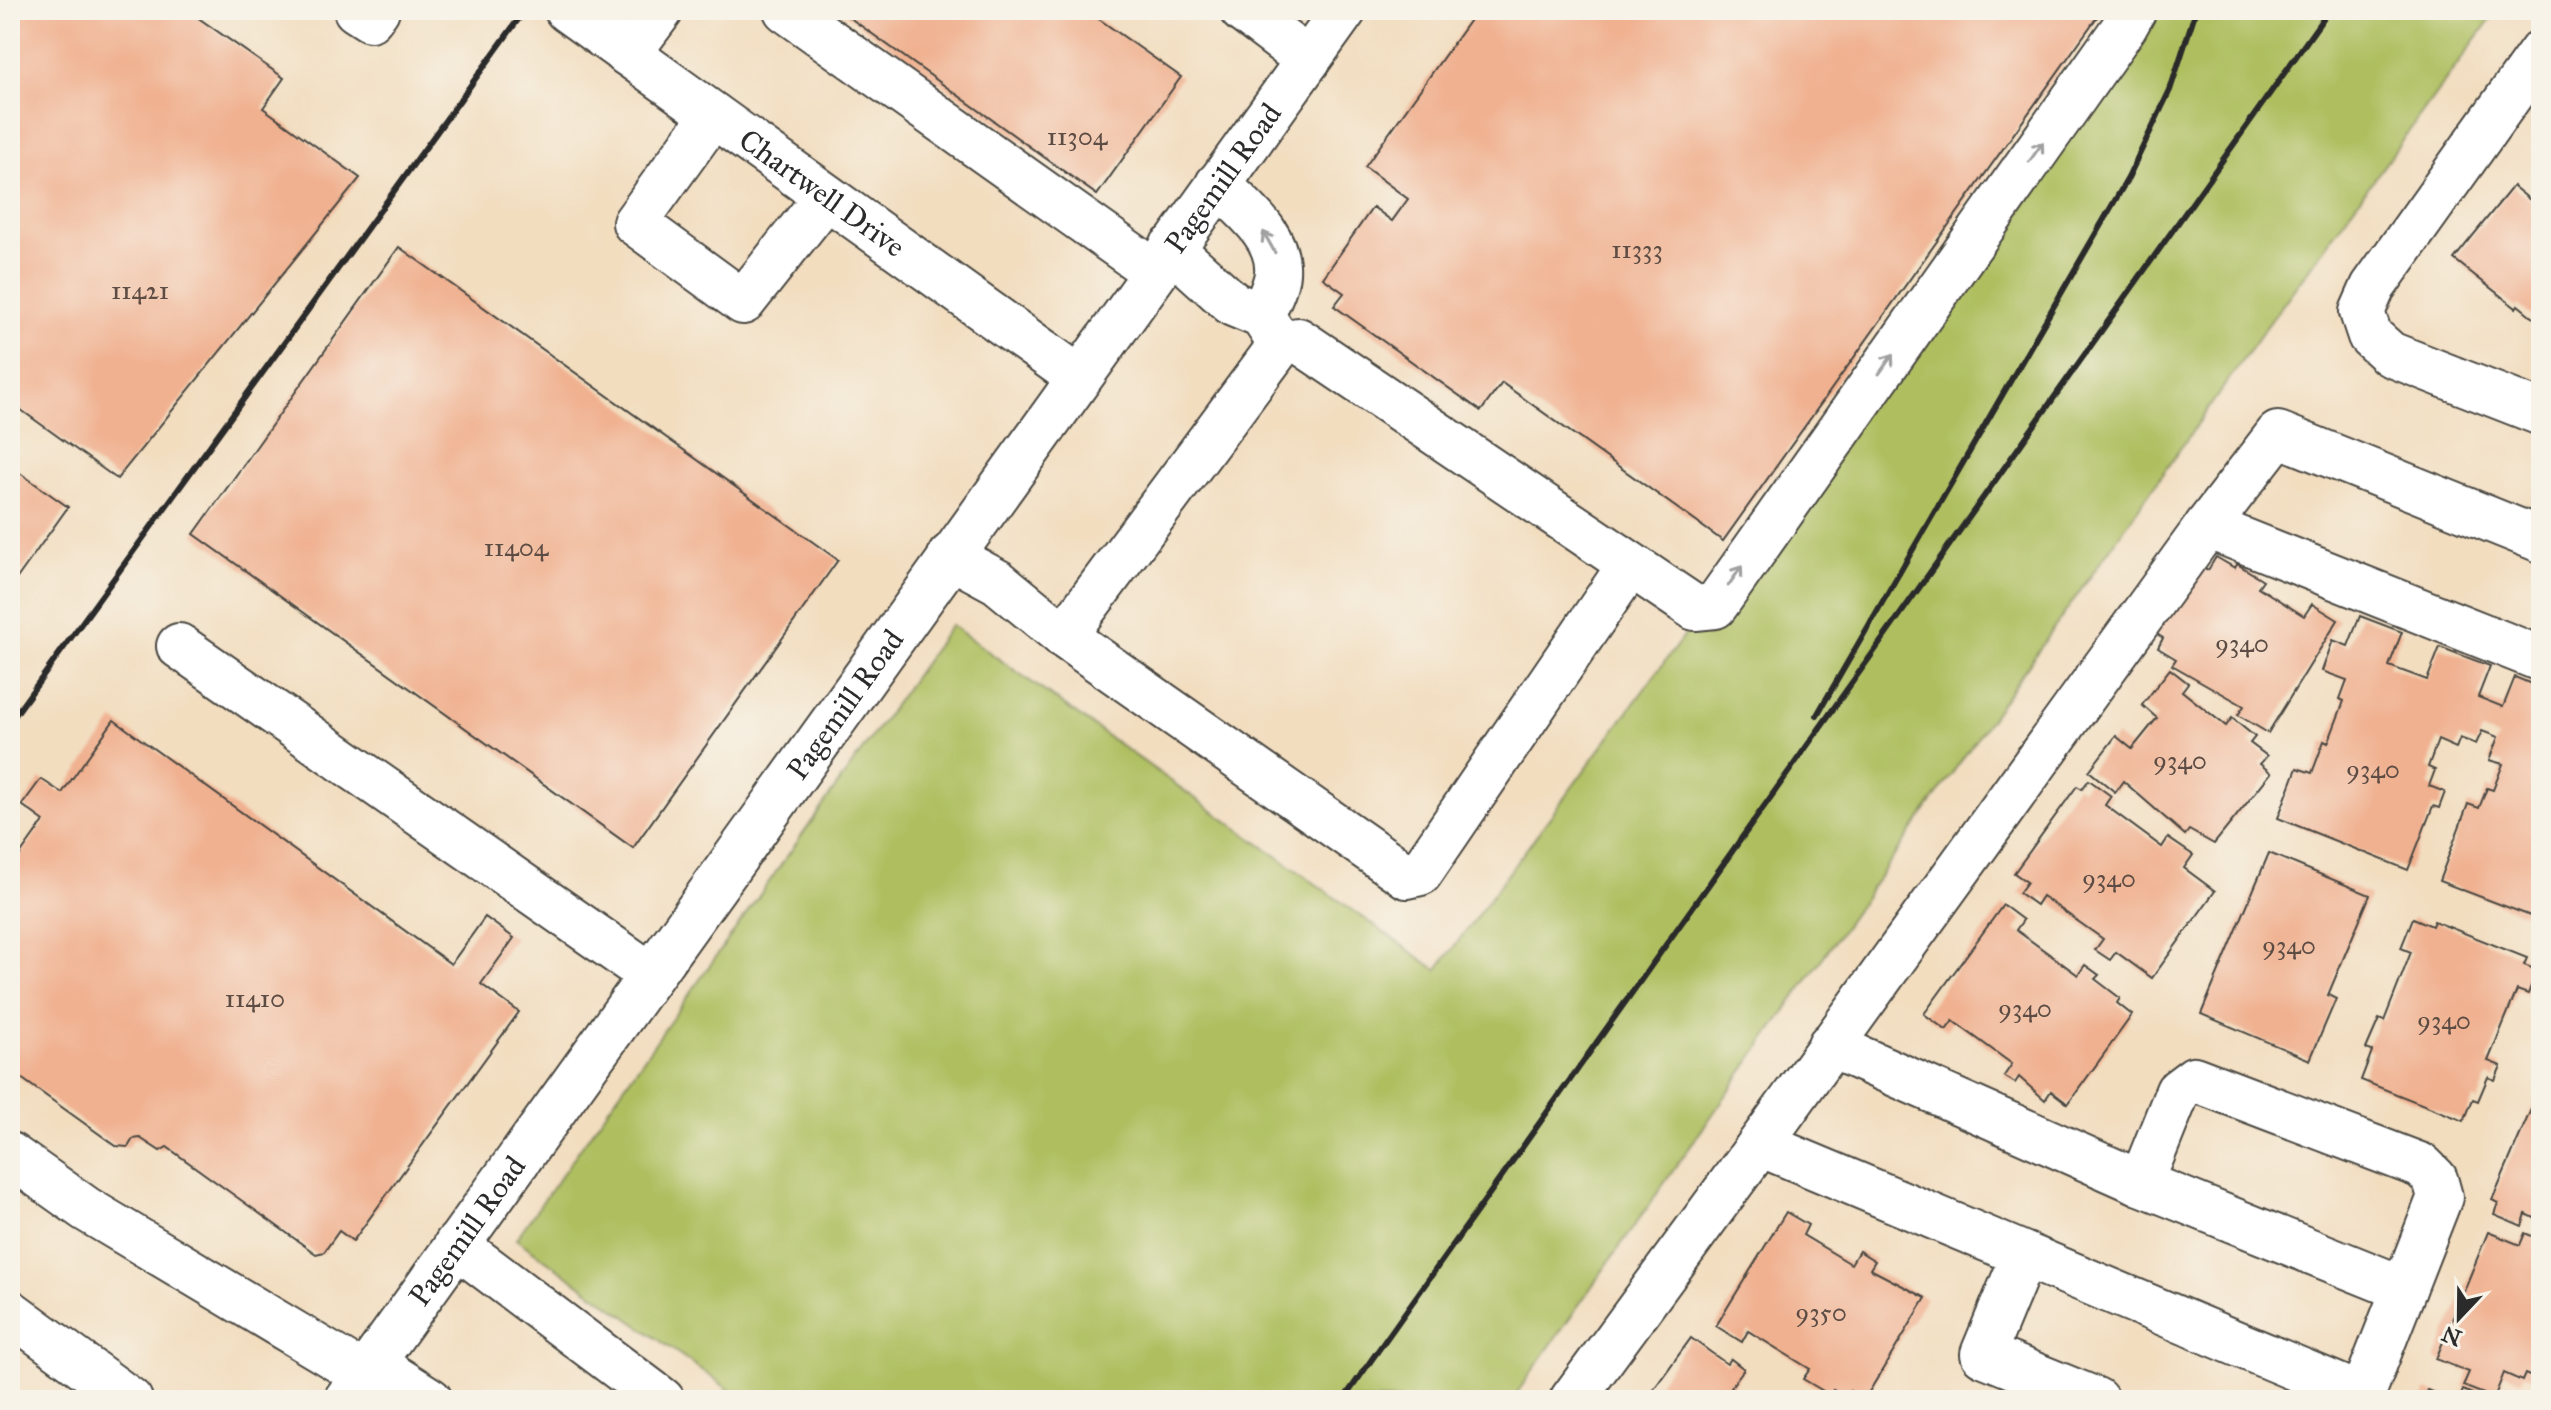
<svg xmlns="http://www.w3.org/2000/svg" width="2551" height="1410" font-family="'IM FELL Great Primer',serif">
<rect width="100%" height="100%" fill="#f7f3e8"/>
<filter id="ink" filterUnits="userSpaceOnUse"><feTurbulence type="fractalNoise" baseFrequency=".0125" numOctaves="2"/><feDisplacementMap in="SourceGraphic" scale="16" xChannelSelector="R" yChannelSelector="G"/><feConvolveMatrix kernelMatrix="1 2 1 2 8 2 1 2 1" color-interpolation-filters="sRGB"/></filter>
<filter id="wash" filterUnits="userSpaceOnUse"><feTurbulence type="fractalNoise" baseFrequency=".006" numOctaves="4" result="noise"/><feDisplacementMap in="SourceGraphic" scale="32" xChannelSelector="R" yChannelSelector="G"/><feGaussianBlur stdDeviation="1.8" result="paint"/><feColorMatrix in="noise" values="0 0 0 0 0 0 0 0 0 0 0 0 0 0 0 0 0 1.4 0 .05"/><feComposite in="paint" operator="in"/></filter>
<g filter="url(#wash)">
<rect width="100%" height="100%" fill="#f2ddbf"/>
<path fill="#afbf61" stroke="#6d7546" stroke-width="2" d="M 2146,10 L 2497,10 L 2246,355 L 1512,1400 L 744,1400 L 516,1239 L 951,625 L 1437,970 Z"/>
<g id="blocks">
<g fill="#f0b190">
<path d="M 10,10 L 187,10 L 284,78 L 263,108 L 360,178 L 117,479 L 10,402 Z"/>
<path d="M 839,10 L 1086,10 L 1181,77 L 1097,195 Z"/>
<path d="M 1477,10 L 2102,10 L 1723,541 L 1502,383 L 1481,411 L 1334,306 L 1344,293 L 1323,278 L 1373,207 L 1392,221 L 1408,199 L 1365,167 Z"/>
<path d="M 2513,186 L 2541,209 L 2541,324 L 2518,305 L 2516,308 L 2454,259 Z"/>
<path d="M 399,247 L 838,560 L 633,848 L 194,534 Z"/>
<path d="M 10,466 L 68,507 L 10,588 Z"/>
<path d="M 2216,557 L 2235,568 L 2237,564 L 2263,580 L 2258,587 L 2304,616 L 2312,604 L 2338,620 L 2268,733 L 2238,715 L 2244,706 L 2172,665 L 2176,659 L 2158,648 L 2163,638 L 2151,630 L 2194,561 L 2208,570 Z"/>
<path d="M 2360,616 L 2402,632 L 2389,666 L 2427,680 L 2440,647 L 2490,666 L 2478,697 L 2503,707 L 2515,677 L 2541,688 L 2541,920 L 2439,881 L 2468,804 L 2479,808 L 2487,788 L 2493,790 L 2503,764 L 2489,760 L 2498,737 L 2482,731 L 2476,744 L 2460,738 L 2456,748 L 2438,740 L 2428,767 L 2435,770 L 2429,786 L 2445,792 L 2439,808 L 2433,806 L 2408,870 L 2278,818 L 2297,768 L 2312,773 L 2324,741 L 2328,743 L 2344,701 L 2340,699 L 2347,680 L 2322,671 L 2333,640 L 2348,646 Z"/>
<path d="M 2170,669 L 2188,683 L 2182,691 L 2226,726 L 2232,718 L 2255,737 L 2250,743 L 2267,756 L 2260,764 L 2271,773 L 2214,844 L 2189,830 L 2185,835 L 2123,781 L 2115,792 L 2089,771 L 2116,736 L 2132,749 L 2157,718 L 2142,705 Z"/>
<path d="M 114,720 L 451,964 L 485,917 L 514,938 L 481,984 L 519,1012 L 353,1241 L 339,1231 L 324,1252 L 316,1254 L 167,1147 L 160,1151 L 140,1138 L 133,1139 L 128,1147 L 116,1146 L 10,1070 L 10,869 L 44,821 L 22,805 L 41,779 L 62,793 Z"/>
<path d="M 2089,780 L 2111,796 L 2105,805 L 2162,847 L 2168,838 L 2193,855 L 2184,868 L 2215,891 L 2152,978 L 2116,952 L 2110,960 L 2095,950 L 2103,939 L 2042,896 L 2036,905 L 2019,893 L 2027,882 L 2014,873 L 2077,786 L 2082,789 Z"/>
<path d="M 2269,853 L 2370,895 L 2328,995 L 2336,999 L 2310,1060 L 2201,1014 Z"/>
<path d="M 2003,905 L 2023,920 L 2016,930 L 2078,975 L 2085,965 L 2099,975 L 2095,979 L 2120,998 L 2117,1003 L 2132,1015 L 2068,1104 L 2051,1091 L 2045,1100 L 2019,1077 L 2015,1083 L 2004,1076 L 2012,1064 L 1953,1021 L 1946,1030 L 1924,1014 Z"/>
<path d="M 2413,918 L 2432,926 L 2434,921 L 2527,958 L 2524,965 L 2537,970 L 2528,994 L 2517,990 L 2488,1061 L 2501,1066 L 2495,1080 L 2488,1077 L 2478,1101 L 2473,1099 L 2464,1121 L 2361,1080 L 2372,1051 L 2366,1049 L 2379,1019 L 2384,1021 L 2411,952 L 2401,948 Z"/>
<path d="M 2541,1095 L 2541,1221 L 2526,1214 L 2522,1226 L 2494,1214 L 2498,1203 L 2492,1200 L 2535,1100 L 2538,1102 Z"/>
<path d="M 1786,1212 L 1808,1225 L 1803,1235 L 1851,1264 L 1859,1251 L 1875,1261 L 1870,1269 L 1926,1298 L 1864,1400 L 1850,1391 L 1846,1398 L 1833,1390 L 1830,1395 L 1803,1379 L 1810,1369 L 1748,1331 L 1742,1342 L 1716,1326 Z"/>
<path d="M 2488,1232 L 2520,1245 L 2525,1233 L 2541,1240 L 2541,1381 L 2525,1374 L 2522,1381 L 2504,1373 L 2494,1398 L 2463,1386 L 2469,1372 L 2436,1359 Z"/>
<path d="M 1691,1338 L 1727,1364 L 1731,1359 L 1744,1369 L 1731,1387 L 1747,1400 L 1646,1400 Z"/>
<path d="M 2427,1390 L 2452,1400 L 2423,1400 Z"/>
<path d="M 2463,1390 L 2486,1400 L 2459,1400 Z"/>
</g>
</g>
</g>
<g filter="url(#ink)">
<use href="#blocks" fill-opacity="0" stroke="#494641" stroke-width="2"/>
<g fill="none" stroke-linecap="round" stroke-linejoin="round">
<g stroke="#494641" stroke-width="48">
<g id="minor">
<path d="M 356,10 L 370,19 L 377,10"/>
<path id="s1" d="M 567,10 L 1078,377"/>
<path d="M 786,10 L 1155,272"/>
<path d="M 1242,10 L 1308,60"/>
<path d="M 2541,52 L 2373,287 L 2362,312 L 2370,336 L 2390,354 L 2541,413"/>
<path d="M 628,54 L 661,10"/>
<path d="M 713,115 L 635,223 L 743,302 L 826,197"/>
<path d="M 1218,184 C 1242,208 1280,235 1277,273 C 1276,287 1267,302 1262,316"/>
<path d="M 1171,248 L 1233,304 L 1262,316 L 1277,339"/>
<path d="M 2207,526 L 2541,659"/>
<path d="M 950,556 L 998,582 L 1064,636 L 1407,876 L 1420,873 L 1630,565"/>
<path d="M 1064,636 L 1281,344 L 1298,340 L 1695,608 L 1715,606 L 2125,26 L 2134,10"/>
<path d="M 179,646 L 651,975"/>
<path d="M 1760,1144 L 2362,1396 L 2404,1289 L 2141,1183 L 1830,1045"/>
<path d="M 10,1155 L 86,1209 L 364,1375"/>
<path d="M 2141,1183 L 2178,1091 L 2194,1079 L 2422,1166 L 2435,1179 L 2440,1197 L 2404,1289"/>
<path d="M 456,1245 L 662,1400"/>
<path d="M 2024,1255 L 1983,1354 L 2096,1400"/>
<path d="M 10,1312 L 130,1400"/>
<path d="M 372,1363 L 430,1400"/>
<path id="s2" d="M 346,1400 L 1344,10"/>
<path d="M 1572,1400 L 1760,1144 L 2207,526 L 2278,434 L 2541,540"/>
</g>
</g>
<use href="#minor" stroke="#fff" stroke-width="44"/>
<g stroke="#2b2b2b" stroke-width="6">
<path d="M 1817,715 L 2128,178 L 2170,90 L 2196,10"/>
<path d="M 10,722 L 525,10"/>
<path d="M 1343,1400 L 2329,10"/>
</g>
</g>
<defs><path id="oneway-shaft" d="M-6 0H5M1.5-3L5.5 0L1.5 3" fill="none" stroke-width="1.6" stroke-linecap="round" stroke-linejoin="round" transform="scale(2)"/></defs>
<g stroke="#a0a0a0">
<use href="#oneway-shaft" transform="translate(2036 152) rotate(-55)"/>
<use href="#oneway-shaft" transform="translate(1269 242) rotate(-119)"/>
<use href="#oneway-shaft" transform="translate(1886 364) rotate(-55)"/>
<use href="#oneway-shaft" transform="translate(1735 576) rotate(-55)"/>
</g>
</g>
<g text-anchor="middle" stroke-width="6" stroke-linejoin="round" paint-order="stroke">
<g font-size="26" fill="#5c4c44">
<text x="1077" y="145">11304</text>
<text x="1637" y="258">11333</text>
<text x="140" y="299">11421</text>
<text x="516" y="556">11404</text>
<text x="2242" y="652">9340</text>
<text x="2180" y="769">9340</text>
<text x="2373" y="778">9340</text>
<text x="2109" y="887">9340</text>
<text x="2289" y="954">9340</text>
<text x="255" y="1007">11410</text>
<text x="2025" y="1017">9340</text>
<text x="2444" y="1029">9340</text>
<text x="1821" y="1321">9350</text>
</g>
<g font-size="30" fill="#2b2b2b" stroke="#f7f3e8">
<text dy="10" stroke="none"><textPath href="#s2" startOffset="1504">Pagemill Road</textPath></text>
<text dy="10" stroke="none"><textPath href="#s1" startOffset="314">Chartwell Drive</textPath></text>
<text dy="10" stroke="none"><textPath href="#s2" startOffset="856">Pagemill Road</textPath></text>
<text dy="10" stroke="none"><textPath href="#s2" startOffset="208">Pagemill Road</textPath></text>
</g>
</g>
<rect width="2551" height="1410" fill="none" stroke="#f7f3e8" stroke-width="40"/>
<g transform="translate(2459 1318) rotate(202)" stroke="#f7f3e8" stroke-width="6" paint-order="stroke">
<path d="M0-6L14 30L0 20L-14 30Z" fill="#2b2b2b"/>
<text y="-12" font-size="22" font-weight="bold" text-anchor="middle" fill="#2b2b2b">N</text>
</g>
</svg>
